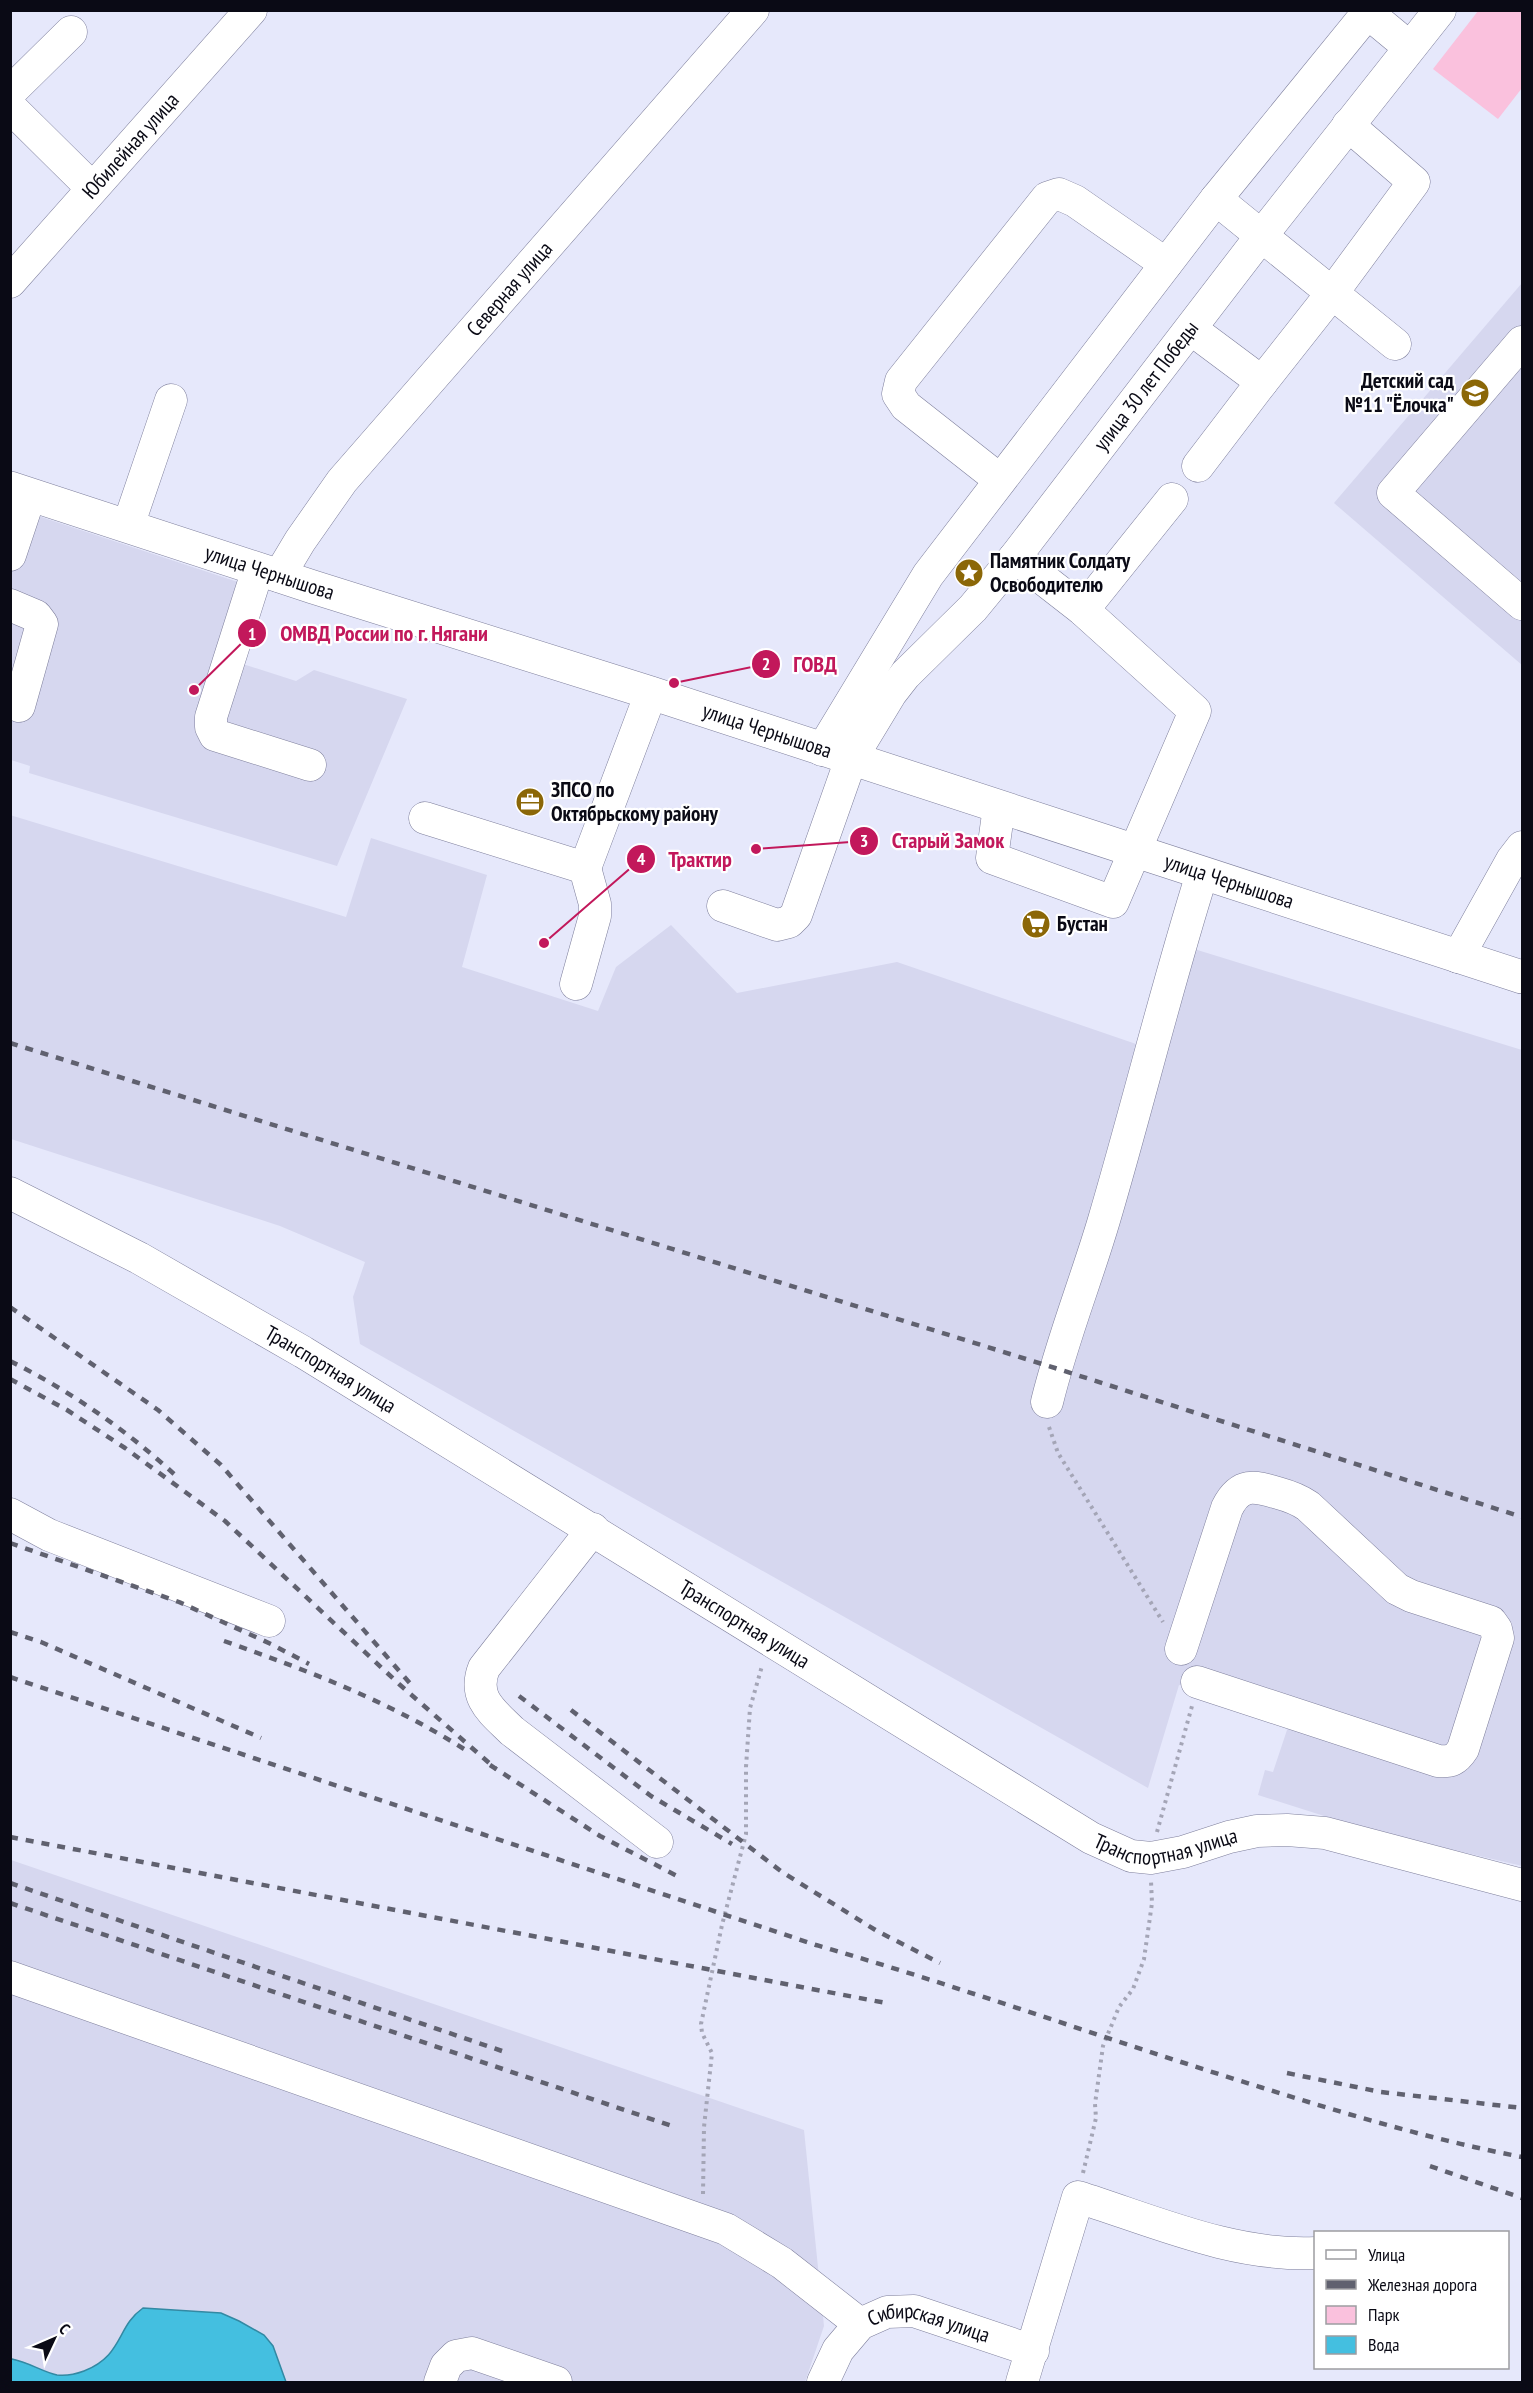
<svg xmlns="http://www.w3.org/2000/svg" width="1533" height="2393" font-family="'PT Sans Narrow',sans-serif">
<rect width="100%" height="100%" fill="#e6e8fb"/>
<g fill="#d6d7ef">
<path d="M 1522,283 L 1522,665 L 1334,503 Z"/>
<path d="M 11,507 L 244,584 L 221,657 L 296,681 L 314,670 L 407,699 L 337,866 L 29,773 L 30,766 L 11,760 Z"/>
<path d="M 10,815 L 346,917 L 371,838 L 487,875 L 462,967 L 598,1011 L 616,967 L 671,925 L 737,993 L 897,962 L 1139,1045 L 1165,940 L 1522,1050 L 1522,1866 L 1365,1829 L 1258,1795 L 1265,1770 L 1273,1772 L 1290,1721 L 1179,1685 L 1148,1788 L 360,1344 L 353,1297 L 365,1262 L 280,1226 L 11,1139 Z"/>
<path d="M 11,1860 L 804,2130 L 824,2326 L 805,2382 L 11,2382 Z"/>
</g>
<path fill="#fac1dd" d="M 1478,11 L 1522,11 L 1522,88 L 1498,119 L 1433,69 Z"/>
<path fill="#44bfe0" stroke="#3389a3" stroke-width="1.5" d="M 143,2308 L 221,2313 L 239,2321 L 264,2335 L 273,2346 L 286,2382 L 11,2382 L 11,2360 L 12,2359 C 28,2362 43,2372 57,2375 C 66,2376 76,2374 84,2371 C 124,2355 116,2327 143,2308 Z"/>
<g fill="none" stroke-linecap="round" stroke-linejoin="round">
<g stroke="#7e7f9c" stroke-width="33">
<g id="minor">
<path d="M 1368,13 L 1409,47"/>
<path d="M 10,92 L 71,32"/>
<path d="M 10,107 L 92,188"/>
<path d="M 1216,199 L 1395,344"/>
<path id="s1" d="M 10,282 L 251,10"/>
<path d="M 1191,329 L 1262,382 L 1198,466"/>
<path d="M 1522,342 L 1393,493 L 1522,604"/>
<path d="M 1262,382 L 1333,292 L 1414,182 L 1348,125"/>
<path d="M 1000,480 L 906,406 L 898,394 L 901,381 L 1047,198 L 1059,194 L 1075,201 L 1166,264"/>
<path d="M 128,526 L 171,400"/>
<path d="M 10,555 L 30,495"/>
<path d="M 258,569 L 211,717 L 211,727 L 215,735 L 310,765"/>
<path id="s2" d="M 279,576 L 300,541 L 342,481 L 753,10"/>
<path d="M 10,605 L 36,616 L 42,624 L 19,706"/>
<path d="M 1083,610 L 1172,499"/>
<path d="M 822,750 L 928,575 L 1216,199 L 1370,10"/>
<path d="M 999,807 L 992,858 L 1113,902 L 1195,711 L 1083,610 L 1015,557"/>
<path d="M 425,818 L 585,868 L 651,693"/>
<path id="s3" d="M 723,906 L 777,925 L 789,922 L 796,915 L 851,759 L 891,693 L 905,675 L 973,608 L 1015,557 L 1262,235 L 1440,10"/>
<path d="M 1458,957 L 1512,860 L 1522,847"/>
<path d="M 576,984 L 595,916 L 595,904 L 585,868"/>
<path id="s4" d="M 10,1193 L 139,1258 L 303,1352 L 1091,1838 L 1131,1856 L 1151,1858 L 1183,1852 L 1229,1837 L 1257,1831 L 1287,1830 L 1325,1833 L 1522,1885"/>
<path d="M 1047,1402 C 1062,1340 1086,1281 1104,1220 C 1138,1105 1166,988 1202,874"/>
<path d="M 10,1514 L 49,1535 L 269,1621"/>
<path d="M 593,1529 L 484,1668 C 472,1698 493,1712 512,1731 L 657,1842"/>
<path d="M 1181,1649 L 1227,1508 C 1240,1482 1254,1486 1278,1493 C 1289,1496 1298,1499 1308,1506 L 1397,1589 L 1411,1596 L 1491,1622 L 1496,1629 L 1498,1638 L 1463,1749 C 1456,1760 1451,1762 1438,1761 L 1197,1682"/>
<path d="M 10,1977 L 726,2229 L 782,2263 L 860,2324"/>
<path d="M 440,2382 L 446,2366 L 456,2356 L 472,2353 L 556,2382"/>
<path id="s5" d="M 823,2382 L 838,2350 L 860,2324 L 887,2312 L 914,2311 L 1033,2351"/>
<path d="M 1022,2382 L 1078,2197 C 1154,2221 1234,2257 1316,2253"/>
</g>
</g>
<g stroke="#7e7f9c" stroke-width="34">
<g id="major">
<path id="s6" d="M 10,488 L 313,587 L 651,693 L 1522,977"/>
</g>
</g>
<g stroke="#a4a5b6" stroke-width="4" stroke-dasharray="3 4.5" stroke-linecap="butt">
<path d="M 1049,1427 L 1058,1453 L 1163,1622"/>
<path d="M 1157,1832 L 1192,1706"/>
<path d="M 1083,2173 L 1096,2118 L 1095,2104 L 1103,2046 L 1119,2007 L 1133,1989 L 1144,1959 L 1152,1903 L 1151,1881"/>
<path d="M 703,2194 L 704,2127 L 712,2053 L 702,2033 L 701,2024 L 722,1925 L 746,1834 L 746,1767 L 750,1708 L 762,1666"/>
</g>
<use href="#minor" stroke="#fff" stroke-width="32"/>
<use href="#major" stroke="#fff" stroke-width="33"/>
<g stroke="#60616f" stroke-width="4.5" stroke-dasharray="8 8" stroke-linecap="butt">
<path d="M 10,1043 L 1055,1368 L 1522,1517"/>
<path d="M 10,1307 L 158,1410 L 221,1465 L 414,1688"/>
<path d="M 10,1361 C 70,1391 125,1429 174,1474"/>
<path d="M 10,1379 L 67,1410 L 125,1448 L 225,1521 L 399,1684 L 496,1769"/>
<path d="M 10,1543 L 179,1602 L 271,1644 L 309,1664"/>
<path d="M 10,1632 L 41,1642 L 261,1738"/>
<path d="M 224,1641 C 309,1671 388,1701 464,1749"/>
<path d="M 10,1677 L 816,1945 C 965,1988 1111,2041 1260,2087 C 1346,2114 1433,2140 1522,2157"/>
<path d="M 519,1696 L 651,1796 L 732,1844"/>
<path d="M 571,1710 L 782,1872 L 877,1931 L 940,1963"/>
<path d="M 490,1765 L 600,1836 L 681,1878"/>
<path d="M 10,1837 L 886,2003"/>
<path d="M 10,1883 L 502,2051"/>
<path d="M 10,1903 L 675,2127"/>
<path d="M 1287,2073 L 1381,2092 L 1522,2108"/>
<path d="M 1430,2166 L 1522,2198"/>
</g>
</g>
<defs>
<g id="school-disc" transform="scale(1.5)"><circle r="9.5" fill="#8b6707" stroke="#fff"/><path d="M0-5L7-2L0 1L-7-2ZM-4 1L0 2.5L4 1V4Q0 6-4 4Z" fill="#fff"/></g>
<g id="sight-disc" transform="scale(1.5)"><circle r="9.5" fill="#8b6707" stroke="#fff"/><path d="M0-6L1.8-2.2L6-1.7L2.9 1.2L3.7 5.4L0 3.3L-3.7 5.4L-2.9 1.2L-6-1.7L-1.8-2.2Z" fill="#fff"/></g>
<g id="office-disc" transform="scale(1.5)"><circle r="9.5" fill="#8b6707" stroke="#fff"/><path d="M-6-3h4V-5.5h4V-3h4V5H-6ZM-1-4.5V-3h2v-1.5ZM-6 0V1H6V0Z" fill="#fff"/></g>
<g id="supermarket-disc" transform="scale(1.5)"><circle r="9.5" fill="#8b6707" stroke="#fff"/><path d="M-6-5.5h2.5l.6 2H6L4.5 2H-2.5L-4.4-4H-6ZM-1.5 3.2a1.3 1.3 0 1 0 .1 0ZM3 3.2a1.3 1.3 0 1 0 .1 0Z" fill="#fff"/></g>
</defs>
<g fill-rule="evenodd">
<use href="#school-disc" x="1475" y="393"/>
<use href="#sight-disc" x="969" y="573"/>
<use href="#office-disc" x="530" y="802"/>
<use href="#supermarket-disc" x="1036" y="924"/>
</g>
<g text-anchor="middle" stroke-width="4.5" stroke-linejoin="round" paint-order="stroke">
<g font-size="21" fill="#0a0a15" stroke="#fff">
<text dy="7" stroke="none"><textPath href="#s1" startOffset="182">Юбилейная улица</textPath></text>
<text dy="7" stroke="none"><textPath href="#s2" startOffset="369">Северная улица</textPath></text>
<text dy="7" stroke="none"><textPath href="#s3" startOffset="722">улица 30 лет Победы</textPath></text>
<text dy="7" stroke="none"><textPath href="#s6" startOffset="273">улица Чернышова</textPath></text>
<text dy="7" stroke="none"><textPath href="#s6" startOffset="795">улица Чернышова</textPath></text>
<text dy="7" stroke="none"><textPath href="#s6" startOffset="1281">улица Чернышова</textPath></text>
<text dy="7" stroke="none"><textPath href="#s4" startOffset="366">Транспортная улица</textPath></text>
<text dy="7" stroke="none"><textPath href="#s4" startOffset="852">Транспортная улица</textPath></text>
<text dy="7" stroke="none"><textPath href="#s4" startOffset="1338">Транспортная улица</textPath></text>
<text dy="7" stroke="none"><textPath href="#s5" startOffset="142">Сибирская улица</textPath></text>
</g>
<g font-size="21" font-weight="bold" fill="#0a0a15" stroke="#fff" text-anchor="start">
<text x="1454" y="388" text-anchor="end">Детский сад<tspan x="1454" dy="24">№11 "Ёлочка"</tspan></text>
<text x="990" y="568">Памятник Солдату<tspan x="990" dy="24">Освободителю</tspan></text>
<text x="551" y="797">ЗПСО по<tspan x="551" dy="24">Октябрьскому району</tspan></text>
<text x="1057" y="931">Бустан</text>
</g>
</g>
<path fill="none" stroke="#c2185b" stroke-width="2" d="M194 690L252 633M674 683L766 664M756 849L864 841M544 943L641 859"/>
<g fill="#c2185b" stroke="#fff" stroke-width="2">
<circle cx="194" cy="690" r="6"/>
<circle cx="674" cy="683" r="6"/>
<circle cx="756" cy="849" r="6"/>
<circle cx="544" cy="943" r="6"/>
<circle cx="252" cy="633" r="15"/>
<circle cx="766" cy="664" r="15"/>
<circle cx="864" cy="841" r="15"/>
<circle cx="641" cy="859" r="15"/>
</g>
<g font-size="18" text-anchor="middle" font-weight="bold" fill="#fff">
<text x="252" y="640">1</text>
<text x="766" y="670">2</text>
<text x="864" y="847">3</text>
<text x="641" y="865">4</text>
</g>
<g font-size="22" text-anchor="middle" font-weight="bold" fill="#c2185b" stroke="#fff" stroke-width="4.5" stroke-linejoin="round" paint-order="stroke">
<text x="384" y="641">ОМВД России по г. Нягани</text>
<text x="815" y="672">ГОВД</text>
<text x="948" y="848">Старый Замок</text>
<text x="700" y="867">Трактир</text>
</g>
<rect width="1533" height="2393" fill="none" stroke="#0a0a15" stroke-width="24"/>
<rect x="1314" y="2231" width="195" height="138" fill="#ffffff" stroke="#9d9da1" stroke-width="1.5"/>
<rect x="1326" y="2250" width="30" height="9" fill="#ffffff" stroke="#9d9da1" stroke-width="1.5"/>
<text x="1368" y="2261" font-size="18" fill="#0a0a15">Улица</text>
<rect x="1326" y="2280" width="30" height="9" fill="#60616f" stroke="#9d9da1" stroke-width="1.5"/>
<text x="1368" y="2291" font-size="18" fill="#0a0a15">Железная дорога</text>
<rect x="1326" y="2306" width="30" height="18" fill="#fac1dd" stroke="#9d9da1" stroke-width="1.5"/>
<text x="1368" y="2321" font-size="18" fill="#0a0a15">Парк</text>
<rect x="1326" y="2336" width="30" height="18" fill="#44bfe0" stroke="#9d9da1" stroke-width="1.5"/>
<text x="1368" y="2351" font-size="18" fill="#0a0a15">Вода</text>
<g transform="translate(54 2339) rotate(46)" stroke="#ffffff" stroke-width="4.5" paint-order="stroke">
<path d="M0-4.5L10 22L0 15L-10 22Z" fill="#0a0a15"/>
<text y="-9" font-size="16" font-weight="bold" text-anchor="middle" fill="#0a0a15">С</text>
</g>
</svg>
